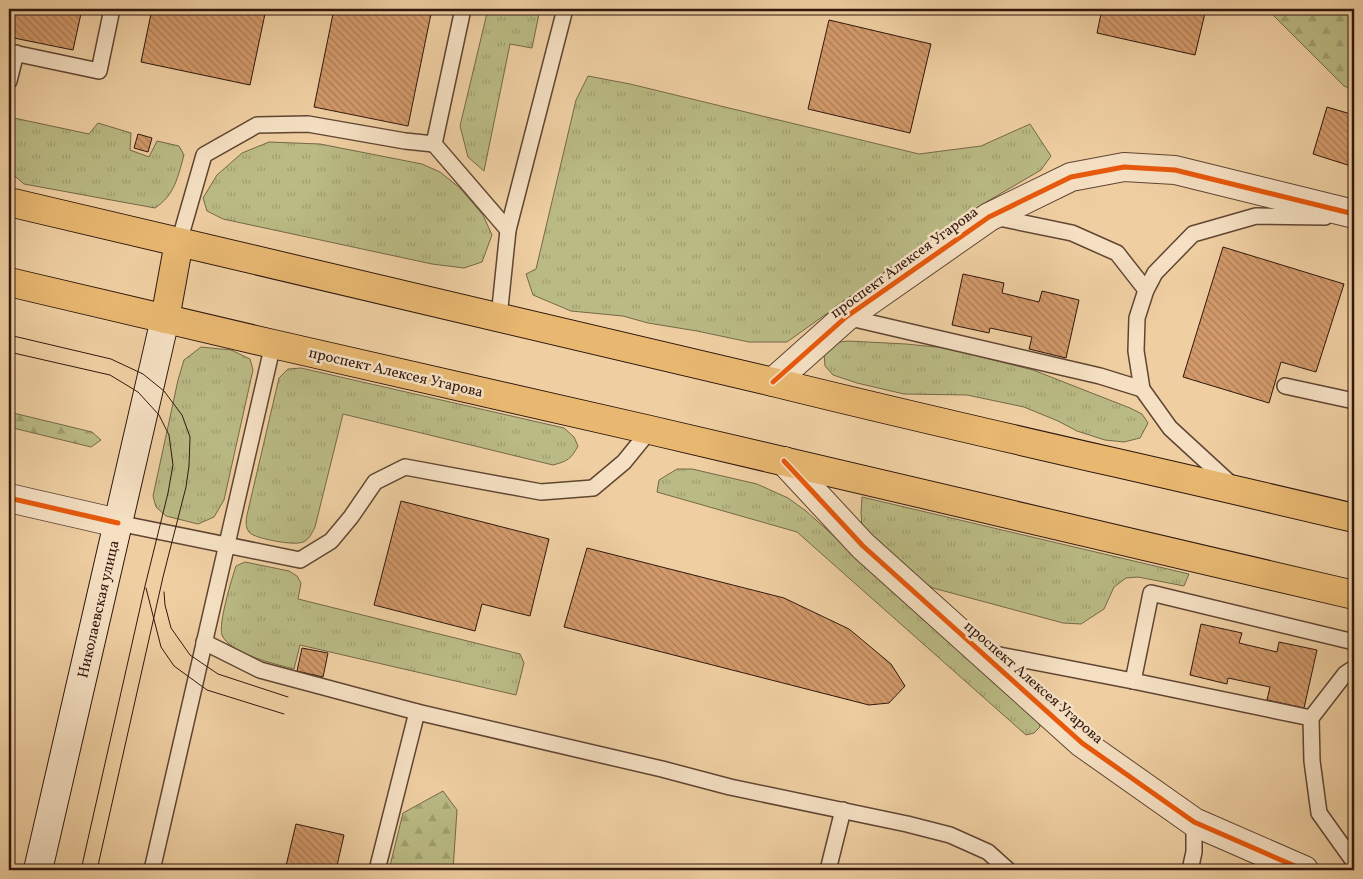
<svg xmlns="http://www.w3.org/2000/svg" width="1363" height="879" font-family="Vollkorn,serif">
<defs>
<pattern id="grass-tufts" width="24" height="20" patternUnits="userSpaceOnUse" patternTransform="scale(1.25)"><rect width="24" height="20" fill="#baba84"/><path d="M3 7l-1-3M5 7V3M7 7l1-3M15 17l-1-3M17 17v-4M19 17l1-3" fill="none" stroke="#a09f71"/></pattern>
<pattern id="forest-firs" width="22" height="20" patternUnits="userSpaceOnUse" patternTransform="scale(1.25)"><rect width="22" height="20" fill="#baba84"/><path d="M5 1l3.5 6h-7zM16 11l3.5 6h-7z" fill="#a09f71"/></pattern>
<pattern id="building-back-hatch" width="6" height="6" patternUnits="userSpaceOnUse" patternTransform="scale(1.25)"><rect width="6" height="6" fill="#d39a6b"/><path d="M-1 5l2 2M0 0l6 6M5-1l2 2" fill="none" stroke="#ac7d56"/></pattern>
</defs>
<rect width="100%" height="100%" fill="#efcfa2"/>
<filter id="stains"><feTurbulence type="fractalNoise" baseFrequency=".004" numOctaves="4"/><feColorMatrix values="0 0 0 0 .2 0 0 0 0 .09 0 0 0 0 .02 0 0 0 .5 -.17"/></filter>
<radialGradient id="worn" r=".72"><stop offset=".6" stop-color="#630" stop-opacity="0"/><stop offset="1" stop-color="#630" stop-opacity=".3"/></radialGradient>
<g fill="url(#grass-tufts)" stroke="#756848">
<path d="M 488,9 L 540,9 L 532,48 L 510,44 L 484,171 L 468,157 L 460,126 Z"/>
<path d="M 588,76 L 630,84 L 919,154 L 981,146 L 1030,124 L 1051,156 L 1041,170 L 988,201 L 864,287 L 787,342 L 749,342 L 697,331 L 648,323 L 623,316 L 571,311 L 533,295 L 526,274 L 536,269 L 576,100 Z"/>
<path d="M 14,118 L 89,134 L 98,123 L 131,133 L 130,150 L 149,157 L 157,141 L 179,146 L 184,155 C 178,176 175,195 155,208 L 24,184 L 9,171 L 9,123 Z"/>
<path d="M 269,142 L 320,144 L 422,164 L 440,172 L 460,188 L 483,215 L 492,235 L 482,262 L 464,268 L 432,264 L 223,219 L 207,211 L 203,198 L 217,175 L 242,153 Z"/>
<path d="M 848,341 L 906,344 L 946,348 L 1033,370 L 1130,408 L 1142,414 L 1148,423 L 1140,438 L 1124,442 L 1105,440 L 1077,431 L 1058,421 L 1024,407 L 967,395 L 904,394 L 857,383 L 833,375 L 825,366 L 824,353 L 833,343 Z"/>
<path d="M 201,347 L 231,350 L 250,359 L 253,370 L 224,500 L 214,517 L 198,524 L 166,516 L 156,507 L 153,496 L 178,380 L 184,360 Z"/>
<path d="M 301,368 L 564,428 L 574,437 L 578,446 C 571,459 568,461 553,465 L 343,414 L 315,527 C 312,533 309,540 303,542 C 295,546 257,539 250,533 C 245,528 246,521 247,515 L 279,378 L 288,369 Z"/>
<path d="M 677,469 L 692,469 L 757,484 L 788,498 L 806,511 L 1038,719 L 1040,727 L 1034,733 L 1026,735 L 797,532 L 657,492 L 659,480 Z"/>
<path d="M 862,497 L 1189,574 L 1184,586 L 1138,577 L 1126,578 L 1114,587 L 1104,609 L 1081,624 L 1063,623 L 933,588 L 911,575 L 862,526 L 861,513 Z"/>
<path d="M 245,562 L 289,571 L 297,576 L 301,583 L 298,599 L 520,654 L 524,663 L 516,695 L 300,645 L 294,669 C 275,664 230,654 222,635 C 218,624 232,578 236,566 Z"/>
</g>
<g fill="url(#forest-firs)" stroke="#756848">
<path d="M 1267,9 L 1354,9 L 1354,90 L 1344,86 Z"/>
<path d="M 9,412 L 92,432 L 101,440 L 91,447 L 9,427 Z"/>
<path d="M 443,791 L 457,810 L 453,870 L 389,870 L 403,813 Z"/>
</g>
<g fill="url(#building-back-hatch)" stroke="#30170d">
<path d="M 9,9 L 82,9 L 73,50 L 9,37 Z"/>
<path d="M 152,9 L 266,9 L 250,85 L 141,62 Z"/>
<path d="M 334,9 L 432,9 L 408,126 L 314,107 Z"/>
<path d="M 1102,9 L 1206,9 L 1195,55 L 1097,33 Z"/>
<path d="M 829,20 L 931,44 L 910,133 L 808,109 Z"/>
<path d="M 1327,107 L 1354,115 L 1354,167 L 1313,154 Z"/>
<path d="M 138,134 L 152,138 L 148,152 L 134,148 Z"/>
<path d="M 1223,247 L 1344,284 L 1316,372 L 1281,362 L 1269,403 L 1183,377 Z"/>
<path d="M 963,274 L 1004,283 L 1002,293 L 1039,302 L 1042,291 L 1079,300 L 1066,358 L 1029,349 L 1032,337 L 990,328 L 989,333 L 952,325 Z"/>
<path d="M 401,501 L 549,539 L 530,616 L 482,604 L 475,631 L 374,605 Z"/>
<path d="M 587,548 L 784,598 L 849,629 L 891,664 L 905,686 L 889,703 L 869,705 L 564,627 Z"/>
<path d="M 1201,624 L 1242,633 L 1239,643 L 1277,652 L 1279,642 L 1317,650 L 1304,708 L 1267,700 L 1270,687 L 1228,678 L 1227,684 L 1190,675 Z"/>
<path d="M 302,648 L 328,653 L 323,677 L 297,671 Z"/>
<path d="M 296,824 L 344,835 L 336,870 L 285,870 Z"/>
</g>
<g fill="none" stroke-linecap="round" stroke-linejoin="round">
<g stroke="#604532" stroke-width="18">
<g id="service">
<path d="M 9,52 L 99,71 L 112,9"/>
<path d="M 9,81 L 16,53"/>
<path d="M 434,144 L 508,230"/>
<path d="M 994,217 L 1072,233 L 1117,253 L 1146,290"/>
<path d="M 179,242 L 204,155 L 257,125 L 308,124 L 405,141 L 434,144 L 463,9"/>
<path d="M 499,317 L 508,230 L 565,9"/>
<path d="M 846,317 L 1100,376 L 1142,389"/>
<path d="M 1285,386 L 1354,401"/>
<path d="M 1232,485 L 1170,428 L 1142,389 L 1136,351 L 1137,318 L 1146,290 L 1155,273 L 1193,234 L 1256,216 L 1325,217"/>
<path d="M 118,523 L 300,560 L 331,541 L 351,517 L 375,482 L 405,467 L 541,492 L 593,488 L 624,462 L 650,430"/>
<path d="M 204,642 L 260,670 L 417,712 L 662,769 L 730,787 L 907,824 L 950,835 L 988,852 L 1008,870"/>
<path d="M 989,653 L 1133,681 L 1311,718"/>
<path d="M 1354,668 L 1345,674 L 1311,718 L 1312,761 L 1319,813 L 1354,862"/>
<path d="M 1133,681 L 1151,593 L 1354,642"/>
<path d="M 152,870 L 273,344"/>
<path d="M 377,870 L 417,712"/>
<path d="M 828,870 L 843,810"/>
<path d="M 1190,870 L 1194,852 L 1194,822"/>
</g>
</g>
<g stroke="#604532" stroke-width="30">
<g id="minor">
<path d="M 773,382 L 846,317 L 989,217 L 1071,177 L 1124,167 L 1175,170 L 1354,214"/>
<path d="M 784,461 L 863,546 L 1082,743 L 1194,822 L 1304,870"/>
<path d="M 9,498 L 118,523"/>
</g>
</g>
<g stroke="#30170d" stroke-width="30">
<path id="secondary" d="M 38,870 L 165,319"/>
</g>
<g stroke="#30170d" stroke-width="30">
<g id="primary">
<path d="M 9,202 L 773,382 C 966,430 1161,472 1354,518"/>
<path d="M 9,282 L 273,344 L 650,430 L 1354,595"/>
<path d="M 165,319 L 179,242"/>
</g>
</g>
<use href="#service" stroke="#f5e0c3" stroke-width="15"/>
<use href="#minor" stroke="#f5e0c3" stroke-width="28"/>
<use href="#secondary" stroke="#f5e0c3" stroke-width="28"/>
<use href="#primary" stroke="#e8b871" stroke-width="28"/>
<g stroke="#30170d" stroke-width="1">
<path d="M 9,335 L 111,359 L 143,374 L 164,391 L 182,415 L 190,437 L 189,466 L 186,487 L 163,577 L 97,870"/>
<path d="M 9,352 L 110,375 L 138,392 L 159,415 L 169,435 L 173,465 L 168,493 L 145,586 L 81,870"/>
<path d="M 146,588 L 161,647 L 174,666 L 207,690 L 284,714"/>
<path d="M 164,592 L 165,605 L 171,628 L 190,655 L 218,674 L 288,697"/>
</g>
<g stroke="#f5e0c3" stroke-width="8">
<g id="cycleway">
<path d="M 773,382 L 846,317 L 989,217 L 1071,177 L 1124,167 L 1175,170 L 1354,214"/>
<path d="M 784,461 L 863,546 L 1082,743 L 1194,822 L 1304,870"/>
<path d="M 9,498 L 118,523"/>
</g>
</g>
<use href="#cycleway" stroke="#e8590c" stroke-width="5"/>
</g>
<g text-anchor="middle" stroke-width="5" stroke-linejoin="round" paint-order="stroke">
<g font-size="15" fill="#30170d" stroke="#f5e0c3">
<text transform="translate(904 262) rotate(-36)" y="5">проспект Алексея Угарова</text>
<text transform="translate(396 372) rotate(13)" y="5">проспект Алексея Угарова</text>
<text transform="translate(98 609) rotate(-77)" y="5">Николаевская улица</text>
<text transform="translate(1034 682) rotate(41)" y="5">проспект Алексея Угарова</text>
</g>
</g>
<rect width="1363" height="879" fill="none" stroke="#efcfa2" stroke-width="30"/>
<rect x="10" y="10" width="1343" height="859" fill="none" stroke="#30170d" stroke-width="2.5"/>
<rect x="15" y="15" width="1333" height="849" fill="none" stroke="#30170d"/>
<rect width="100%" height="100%" filter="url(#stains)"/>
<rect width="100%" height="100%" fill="url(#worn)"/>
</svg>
